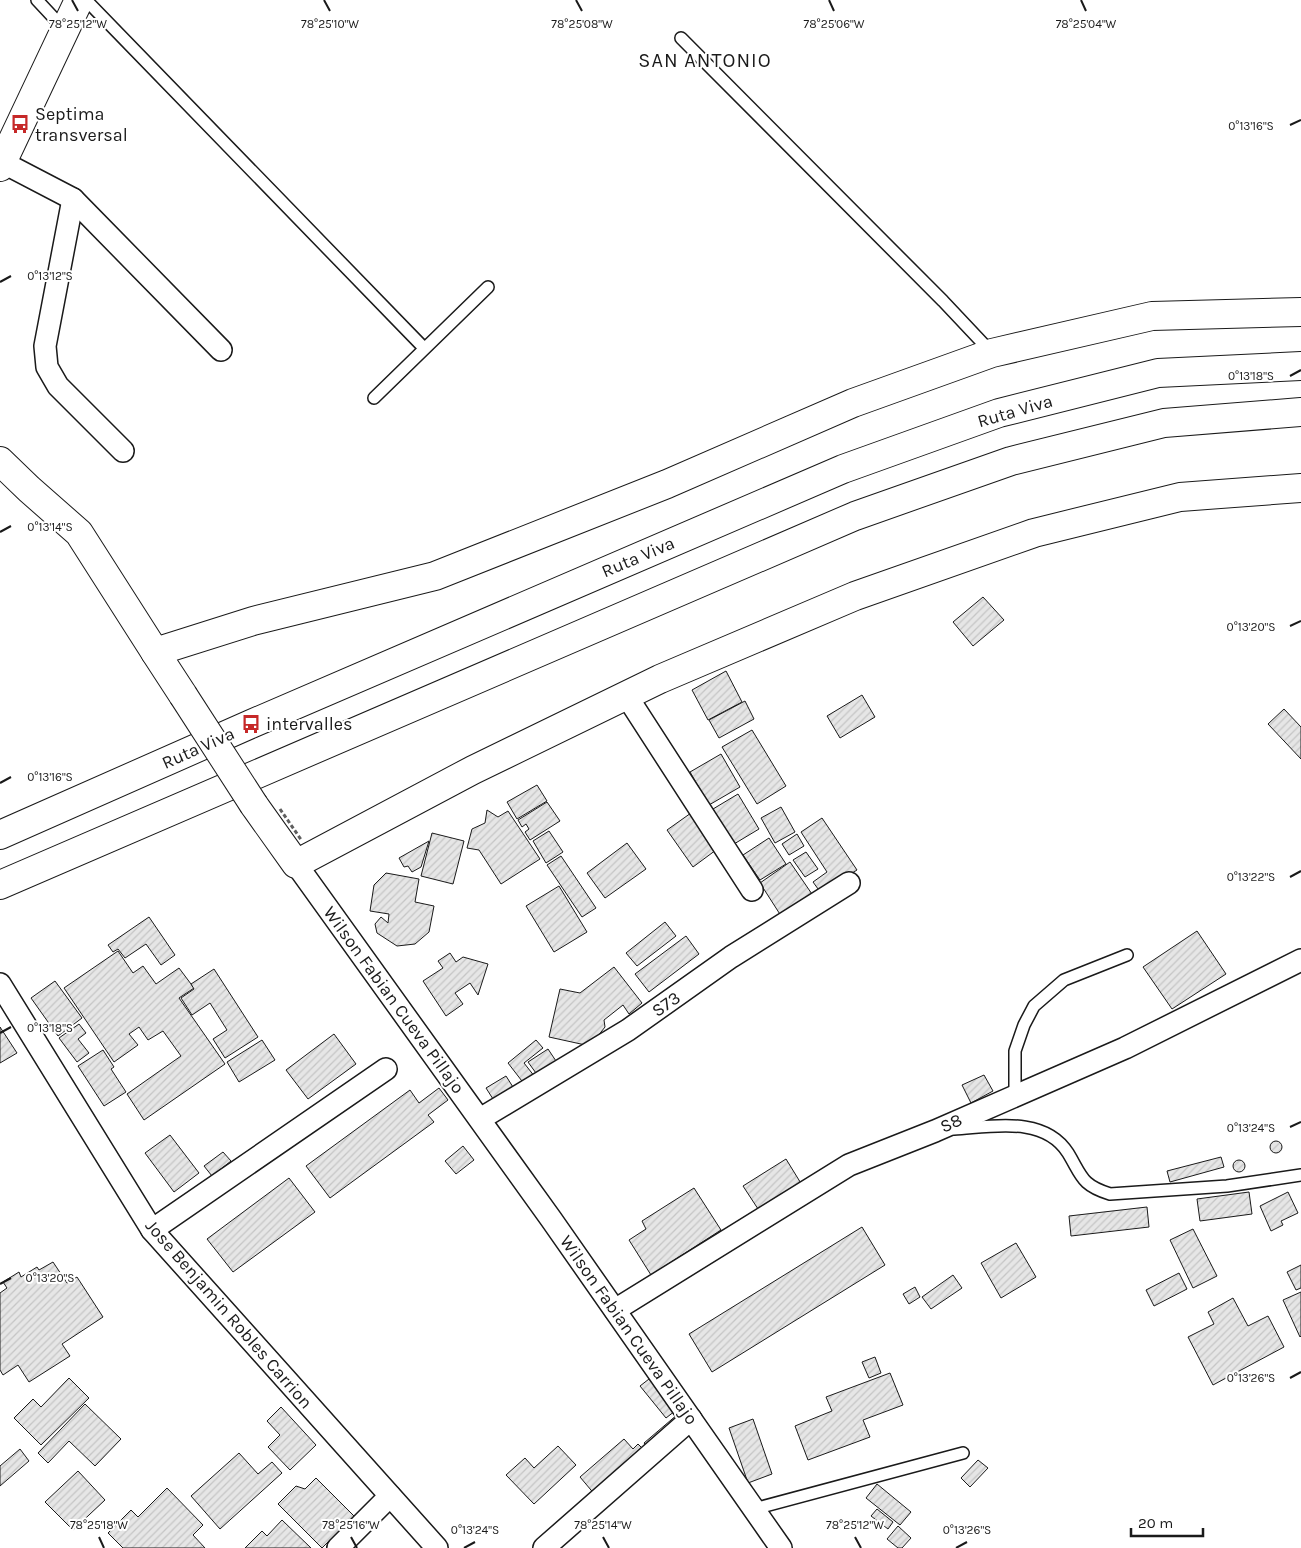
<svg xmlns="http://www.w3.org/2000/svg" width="1301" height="1548" font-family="Karla,sans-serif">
<defs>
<pattern id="building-hatch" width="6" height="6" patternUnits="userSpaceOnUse" patternTransform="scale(1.25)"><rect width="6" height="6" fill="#e6e6e6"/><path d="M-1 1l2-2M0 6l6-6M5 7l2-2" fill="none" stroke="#c5c5c5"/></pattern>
</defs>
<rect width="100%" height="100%" fill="#fff"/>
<g fill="url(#building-hatch)" stroke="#1a1a1a">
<path d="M 983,597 L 1004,620 L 973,646 L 953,622 Z"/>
<path d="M 726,671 L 742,702 L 708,720 L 692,690 Z"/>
<path d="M 862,695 L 875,717 L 840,738 L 827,716 Z"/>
<path d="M 745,701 L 754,719 L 719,738 L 709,720 Z"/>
<path d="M 1284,709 L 1301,727 L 1301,759 L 1268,724 Z"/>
<path d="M 752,730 L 786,786 L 757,804 L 722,747 Z"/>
<path d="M 721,754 L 740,787 L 709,805 L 690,772 Z"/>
<path d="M 537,785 L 547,801 L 517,819 L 507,802 Z"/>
<path d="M 738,794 L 759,829 L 734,844 L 713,809 Z"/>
<path d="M 547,802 L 560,821 L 530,840 L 525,832 L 529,829 L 526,824 L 522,827 L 518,820 Z"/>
<path d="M 781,807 L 795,832 L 775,843 L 761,818 Z"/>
<path d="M 487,810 L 498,817 L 508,811 L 540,859 L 501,884 L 479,850 L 467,848 L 472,829 L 485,823 Z"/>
<path d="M 691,813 L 716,850 L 693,867 L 667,830 Z"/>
<path d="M 822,818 L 857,870 L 821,893 L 813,882 L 827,872 L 801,832 Z"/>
<path d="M 549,831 L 563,852 L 546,863 L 533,841 Z"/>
<path d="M 432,833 L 464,841 L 453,884 L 421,876 Z"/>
<path d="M 797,834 L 804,846 L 789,855 L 782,844 Z"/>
<path d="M 769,838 L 786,864 L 760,880 L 743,855 Z"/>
<path d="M 429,841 L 421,867 L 412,872 L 408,866 L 404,867 L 399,858 Z"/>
<path d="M 627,843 L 646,869 L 605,898 L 587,873 Z"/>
<path d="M 806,852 L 818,869 L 805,877 L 793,860 Z"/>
<path d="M 561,856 L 596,908 L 582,917 L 547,865 Z"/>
<path d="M 790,862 L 814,897 L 783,919 L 760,883 Z"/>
<path d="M 386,873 L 419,879 L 415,902 L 434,906 L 429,932 L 415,944 L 397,946 L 377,933 L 375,924 L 381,917 L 388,923 L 389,914 L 370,911 L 374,885 Z"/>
<path d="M 559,886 L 587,932 L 554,952 L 526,906 Z"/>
<path d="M 149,917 L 175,955 L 161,965 L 146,944 L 125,958 L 118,949 L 113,952 L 108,945 Z"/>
<path d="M 665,922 L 676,936 L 637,966 L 626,953 Z"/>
<path d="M 1197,931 L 1226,974 L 1172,1009 L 1143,967 Z"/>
<path d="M 686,936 L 699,954 L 649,992 L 635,974 Z"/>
<path d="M 118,951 L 133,973 L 143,966 L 156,984 L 179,968 L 194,988 L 179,998 L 225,1064 L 144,1120 L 127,1094 L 181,1056 L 163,1031 L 148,1040 L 139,1027 L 129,1034 L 138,1045 L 114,1062 L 64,988 Z"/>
<path d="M 450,953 L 456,962 L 463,957 L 488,964 L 478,995 L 470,983 L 455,993 L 463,1004 L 446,1016 L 423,981 L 443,968 L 438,961 Z"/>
<path d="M 614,967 L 642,1003 L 629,1014 L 623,1005 L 604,1020 L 605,1027 L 590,1046 L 549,1037 L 560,989 L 580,993 Z"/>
<path d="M 214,969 L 258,1037 L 225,1058 L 213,1039 L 227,1030 L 210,1003 L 192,1015 L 181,998 L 194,989 L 191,984 Z"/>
<path d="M 55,981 L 82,1018 L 58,1036 L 31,998 Z"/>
<path d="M 79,1024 L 86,1033 L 78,1039 L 89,1053 L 77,1062 L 59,1038 Z"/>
<path d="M 0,1027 L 17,1053 L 0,1063 Z"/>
<path d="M 334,1034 L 356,1064 L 308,1099 L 286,1070 Z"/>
<path d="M 262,1040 L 275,1060 L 239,1082 L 227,1062 Z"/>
<path d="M 536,1040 L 543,1048 L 524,1063 L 535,1077 L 525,1085 L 508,1063 Z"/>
<path d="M 548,1049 L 560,1067 L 541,1080 L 528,1062 Z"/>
<path d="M 103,1050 L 114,1067 L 111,1069 L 126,1092 L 104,1106 L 78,1066 Z"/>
<path d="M 984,1075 L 993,1091 L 971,1103 L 962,1085 Z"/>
<path d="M 506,1076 L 518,1095 L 493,1099 L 486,1088 Z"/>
<path d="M 439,1088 L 448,1100 L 428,1115 L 434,1122 L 330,1198 L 306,1166 L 410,1090 L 419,1103 Z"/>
<path d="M 170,1135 L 199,1173 L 174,1192 L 145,1153 Z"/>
<circle cx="1276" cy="1147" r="6"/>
<path d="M 463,1146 L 474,1160 L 456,1174 L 445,1161 Z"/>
<path d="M 223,1152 L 231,1161 L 212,1176 L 204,1166 Z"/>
<path d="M 1221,1157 L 1224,1167 L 1170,1182 L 1167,1171 Z"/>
<path d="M 786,1159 L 802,1185 L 760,1212 L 743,1186 Z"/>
<circle cx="1239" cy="1166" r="6"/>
<path d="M 289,1178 L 315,1212 L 233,1272 L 207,1239 Z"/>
<path d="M 694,1188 L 721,1230 L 651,1275 L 629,1240 L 646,1229 L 642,1221 Z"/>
<path d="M 1249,1192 L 1252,1214 L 1200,1221 L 1197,1199 Z"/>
<path d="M 1288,1192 L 1298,1213 L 1281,1221 L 1283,1225 L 1271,1231 L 1260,1206 Z"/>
<path d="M 1147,1207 L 1149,1227 L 1071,1236 L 1069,1216 Z"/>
<path d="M 862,1227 L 885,1265 L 712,1372 L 689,1334 Z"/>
<path d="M 1193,1229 L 1217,1276 L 1193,1288 L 1170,1240 Z"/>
<path d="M 1016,1243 L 1036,1277 L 1001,1298 L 981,1263 Z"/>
<path d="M 53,1262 L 67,1283 L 77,1277 L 103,1317 L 62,1344 L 70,1356 L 29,1382 L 18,1365 L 3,1375 L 0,1370 L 0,1293 L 7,1288 L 3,1282 L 19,1272 L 21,1277 L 37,1267 L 39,1270 Z"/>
<path d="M 1301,1265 L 1301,1288 L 1296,1290 L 1287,1272 Z"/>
<path d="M 1179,1273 L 1187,1289 L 1154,1306 L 1146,1290 Z"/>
<path d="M 953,1275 L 962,1288 L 931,1309 L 922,1297 Z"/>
<path d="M 915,1287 L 920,1297 L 909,1304 L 903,1294 Z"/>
<path d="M 1301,1292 L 1301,1336 L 1300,1337 L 1283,1300 Z"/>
<path d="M 1233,1298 L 1248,1326 L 1268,1316 L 1284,1347 L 1213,1385 L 1188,1337 L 1214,1324 L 1208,1312 Z"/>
<path d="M 875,1357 L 881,1373 L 869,1378 L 862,1362 Z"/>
<path d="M 890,1373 L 903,1405 L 863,1420 L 870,1437 L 808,1460 L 795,1426 L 832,1411 L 826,1397 Z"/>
<path d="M 69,1378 L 89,1398 L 41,1445 L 14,1418 L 33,1399 L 41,1407 Z"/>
<path d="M 649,1379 L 675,1411 L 666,1418 L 640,1386 Z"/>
<path d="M 85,1404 L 121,1439 L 95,1466 L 69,1441 L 48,1463 L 38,1453 Z"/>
<path d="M 281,1407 L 316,1445 L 290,1470 L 268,1447 L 280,1435 L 267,1421 Z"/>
<path d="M 678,1414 L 683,1421 L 649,1449 L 644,1443 Z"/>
<path d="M 753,1419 L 772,1474 L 748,1483 L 729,1428 Z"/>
<path d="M 624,1439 L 633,1449 L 638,1444 L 646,1452 L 596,1496 L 580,1477 Z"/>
<path d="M 558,1446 L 576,1465 L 534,1504 L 506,1475 L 525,1458 L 534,1468 Z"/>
<path d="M 20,1449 L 29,1461 L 0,1486 L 0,1466 Z"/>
<path d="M 239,1453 L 258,1474 L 272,1462 L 282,1473 L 220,1529 L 191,1496 Z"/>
<path d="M 978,1460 L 988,1468 L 970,1487 L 961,1478 Z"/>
<path d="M 78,1471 L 105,1500 L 73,1530 L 45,1502 Z"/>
<path d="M 316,1478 L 354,1516 L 322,1548 L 278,1504 L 296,1486 L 305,1489 Z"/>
<path d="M 877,1484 L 911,1512 L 900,1525 L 866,1498 Z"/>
<path d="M 167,1488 L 203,1525 L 193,1535 L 205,1548 L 123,1548 L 108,1533 L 131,1510 L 138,1517 Z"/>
<path d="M 877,1509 L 893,1522 L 888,1529 L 871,1516 Z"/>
<path d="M 282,1520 L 311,1548 L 245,1548 L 262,1531 L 267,1536 Z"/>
<path d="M 898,1526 L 911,1538 L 902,1548 L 898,1548 L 887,1539 Z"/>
</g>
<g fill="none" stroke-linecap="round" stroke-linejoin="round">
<g stroke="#1a1a1a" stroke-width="14">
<g id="lane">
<path d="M 37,0 L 65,30"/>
<path d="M 86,0 L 424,348"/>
<path d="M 681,38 L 943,301 L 992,353"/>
<path d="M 374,398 L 488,287"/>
<path d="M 1015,1095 L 1015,1051 L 1024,1025 L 1034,1006 L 1064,980 L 1127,955"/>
<path d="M 954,1129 C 991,1127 1044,1115 1068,1153 C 1082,1176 1081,1185 1110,1194 L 1227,1186 L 1301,1175"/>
<path d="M 754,1509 L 963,1453"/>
</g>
</g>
<g stroke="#1a1a1a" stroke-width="24">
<g id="street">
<path d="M 2,162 L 73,199 L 221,350"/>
<path d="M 73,199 L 45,346 L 47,367 L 58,386 L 123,451"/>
<path d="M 626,695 L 752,890"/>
<path d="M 296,864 L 551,1219 L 781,1548"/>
<path d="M 0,984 L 152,1230 L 437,1548"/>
<path d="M 480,1119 L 628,1030 L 731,957 L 849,883"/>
<path d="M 152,1230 L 386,1069"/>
<path d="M 615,1310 L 849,1165 L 935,1131 L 1125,1048 L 1301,960"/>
<path d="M 338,1548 L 390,1496"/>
<path d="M 544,1548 L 691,1419"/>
</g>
</g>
<g stroke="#1a1a1a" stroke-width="30">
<g id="secondary">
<path d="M 0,167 L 79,0"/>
<path d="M 0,461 L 29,489 L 79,533 L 155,652"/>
</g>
</g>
<g stroke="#1a1a1a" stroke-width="30">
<g id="primary">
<path d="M 183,695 L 155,652 L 253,621 L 435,576 L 667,484 L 853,403 L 992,353 L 1152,316 L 1301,312"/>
<path d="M 254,805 L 296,864 L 473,770 L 660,679 L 855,596 L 1034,533 L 1180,497 L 1301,488"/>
</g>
</g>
<g stroke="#1a1a1a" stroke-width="30">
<g id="highway">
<path d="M 0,835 L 251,724 L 843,469 L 999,413 L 1158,373 L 1301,366"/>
<path d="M 0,885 L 855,516 L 1011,461 L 1164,423 L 1301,412"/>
</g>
</g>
<use href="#lane" stroke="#fff" stroke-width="11"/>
<use href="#street" stroke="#fff" stroke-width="21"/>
<use href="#secondary" stroke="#fff" stroke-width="28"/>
<use href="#primary" stroke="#fff" stroke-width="28"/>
<use href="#highway" stroke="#fff" stroke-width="28"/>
<g stroke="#1a1a1a" stroke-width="30" stroke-linecap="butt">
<path id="primary-bridge" d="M 183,695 L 254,805"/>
</g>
<path stroke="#5f5f5f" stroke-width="3" stroke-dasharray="4 2.5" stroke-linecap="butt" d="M 280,809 L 302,841"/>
<use href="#primary-bridge" stroke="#fff" stroke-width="28"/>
</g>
<path fill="none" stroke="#1a1a1a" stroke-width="2" d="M 72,0 L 78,11M 324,0 L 330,11M 576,0 L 582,11M 829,0 L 834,11M 1081,0 L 1086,11M 1290,125 L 1301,120M 0,282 L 11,276M 1290,376 L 1301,370M 0,532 L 11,526M 1290,626 L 1301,621M 0,783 L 11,777M 1290,877 L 1301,871M 0,1033 L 11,1027M 1290,1127 L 1301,1122M 0,1284 L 11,1278M 1290,1378 L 1301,1372M 99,1537 L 104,1548M 351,1537 L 357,1548M 603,1537 L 609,1548M 855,1537 L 861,1548M 464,1548 L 475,1542M 956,1548 L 967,1542"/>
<defs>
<g id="bus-bare" transform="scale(1.5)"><path d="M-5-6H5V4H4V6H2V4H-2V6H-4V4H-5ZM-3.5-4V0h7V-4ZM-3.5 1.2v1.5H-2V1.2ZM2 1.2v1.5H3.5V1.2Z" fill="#c62828" stroke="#fff" stroke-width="2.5" paint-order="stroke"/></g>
</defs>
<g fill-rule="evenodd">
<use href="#bus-bare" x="20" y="124"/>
<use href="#bus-bare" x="251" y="724"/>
</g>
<g text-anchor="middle" stroke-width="4" stroke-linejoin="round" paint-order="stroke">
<g font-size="18" fill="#1a1a1a" stroke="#fff" text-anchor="start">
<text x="35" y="120">Septima<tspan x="35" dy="21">transversal</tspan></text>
<text x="266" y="730">intervalles</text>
</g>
<g font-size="18" fill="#1a1a1a" stroke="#fff">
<text transform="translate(1015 411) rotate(-16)" y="6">Ruta Viva</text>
<text transform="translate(638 557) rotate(-23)" y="6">Ruta Viva</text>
<text transform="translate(198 748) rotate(-24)" y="6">Ruta Viva</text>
<text transform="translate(394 1000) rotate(54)" y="6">Wilson Fabian Cueva Pillajo</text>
<text transform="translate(666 1004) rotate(-35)" y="6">S73</text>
<text transform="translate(951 1123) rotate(-24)" y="6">S8</text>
<text transform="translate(229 1314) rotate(49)" y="6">Jose Benjamin Robles Carrion</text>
<text transform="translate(629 1330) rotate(55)" y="6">Wilson Fabian Cueva Pillajo</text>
</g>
<g font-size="20" letter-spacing="1" fill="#1a1a1a" stroke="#fff">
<text x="705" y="67">SAN ANTONIO</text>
</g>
</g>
<g font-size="12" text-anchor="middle" fill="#1a1a1a" stroke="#fff" stroke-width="4" stroke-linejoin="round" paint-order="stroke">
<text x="78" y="28">78°25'12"W</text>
<text x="330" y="28">78°25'10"W</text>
<text x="582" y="28">78°25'08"W</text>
<text x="834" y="28">78°25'06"W</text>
<text x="1086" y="28">78°25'04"W</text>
<text x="1251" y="130">0°13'16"S</text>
<text x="50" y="280">0°13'12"S</text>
<text x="1251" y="380">0°13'18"S</text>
<text x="50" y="531">0°13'14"S</text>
<text x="1251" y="631">0°13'20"S</text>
<text x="50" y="781">0°13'16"S</text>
<text x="1251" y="881">0°13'22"S</text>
<text x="50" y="1032">0°13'18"S</text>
<text x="1251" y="1132">0°13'24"S</text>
<text x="50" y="1282">0°13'20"S</text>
<text x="1251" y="1382">0°13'26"S</text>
<text x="99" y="1529">78°25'18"W</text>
<text x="351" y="1529">78°25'16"W</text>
<text x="603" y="1529">78°25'14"W</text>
<text x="855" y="1529">78°25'12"W</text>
<text x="475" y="1534">0°13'24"S</text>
<text x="967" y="1534">0°13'26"S</text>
</g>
<path d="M1131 1528v8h72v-8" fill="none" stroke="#1a1a1a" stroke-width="2.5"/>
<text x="1138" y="1528" font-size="15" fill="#1a1a1a" stroke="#ffffff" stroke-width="4" paint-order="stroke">20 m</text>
</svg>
